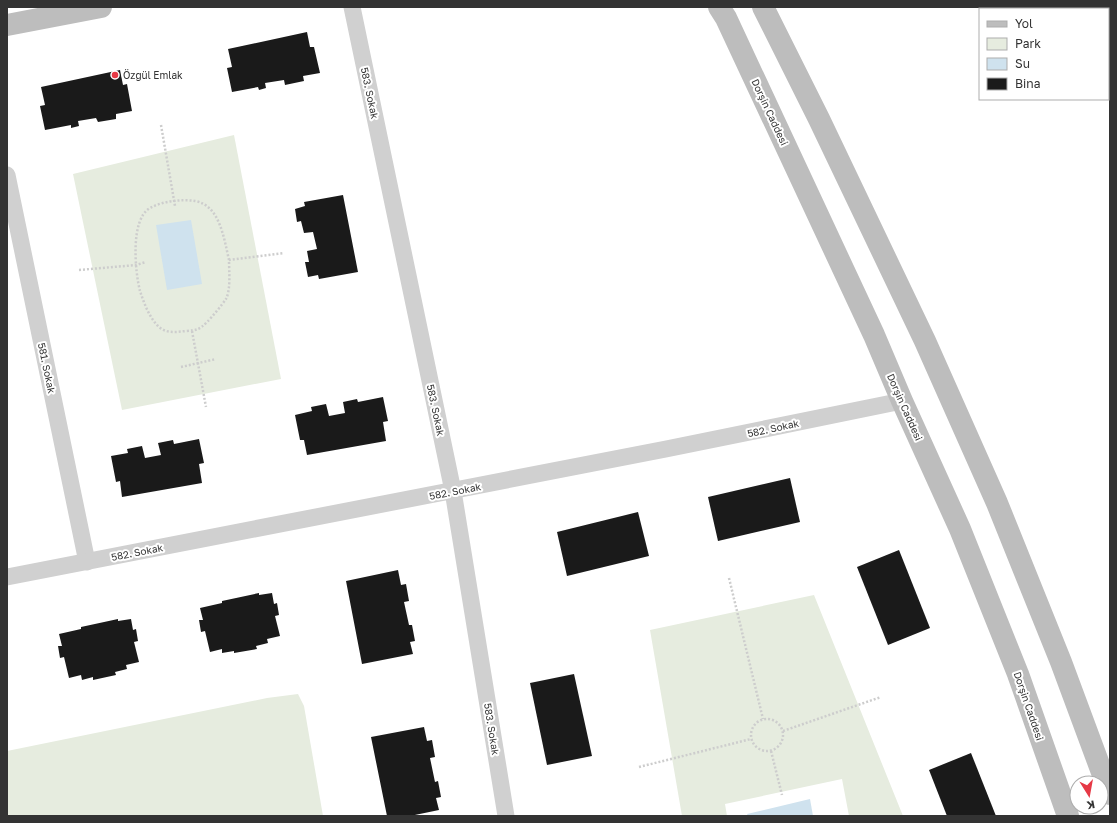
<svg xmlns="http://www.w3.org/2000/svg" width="1117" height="823" font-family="'Golos Text',sans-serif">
<rect width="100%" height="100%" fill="#fff"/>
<g fill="#e6ecdf">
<path d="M 234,135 L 281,379 L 122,410 L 73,174 Z"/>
<path d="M 814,595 L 903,816 L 849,816 L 842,779 L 725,804 L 727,816 L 682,816 L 650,630 Z"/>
<path d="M 298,694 L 304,706 L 323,816 L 7,816 L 7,751 L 267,698 Z"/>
</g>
<g fill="#cfe2ee">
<path d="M 191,220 L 202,284 L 167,290 L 156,225 Z"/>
<path d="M 810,799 L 813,816 L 748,816 L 747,814 Z"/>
</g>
<g fill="#1a1a1a">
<path d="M 307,32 L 310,47 L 314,47 L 320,73 L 303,76 L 304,81 L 285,85 L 284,80 L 265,83 L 266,88 L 259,90 L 258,87 L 232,92 L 227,68 L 232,67 L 228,49 Z"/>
<path d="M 120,70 L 123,85 L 127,84 L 132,111 L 116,114 L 116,119 L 98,122 L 96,118 L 78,121 L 79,126 L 71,128 L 71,125 L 45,130 L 40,106 L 45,105 L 41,87 Z"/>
<path d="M 343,195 L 358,272 L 319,279 L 318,275 L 308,277 L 305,262 L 309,262 L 307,251 L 317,249 L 313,232 L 304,233 L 301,221 L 297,222 L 295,209 L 305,206 L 304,202 Z"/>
<path d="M 383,397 L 388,421 L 383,422 L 386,441 L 307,455 L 304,440 L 300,440 L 295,415 L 312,411 L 311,407 L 326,404 L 329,416 L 345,413 L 343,402 L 357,399 L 358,402 Z"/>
<path d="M 199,439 L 204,463 L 199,464 L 202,483 L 122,497 L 120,481 L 116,482 L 111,456 L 128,453 L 127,449 L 142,446 L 145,458 L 161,455 L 158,443 L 173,440 L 174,444 Z"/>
<path d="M 790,478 L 800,522 L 718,541 L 708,497 Z"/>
<path d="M 638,512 L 649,556 L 567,576 L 557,532 Z"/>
<path d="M 899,550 L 930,628 L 888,645 L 857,567 Z"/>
<path d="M 398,570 L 401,585 L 406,584 L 409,601 L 404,602 L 409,625 L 412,625 L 415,641 L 410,642 L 413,654 L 362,664 L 346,581 Z"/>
<path d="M 259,593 L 259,595 L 272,593 L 274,604 L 277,603 L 279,615 L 275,616 L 280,636 L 267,639 L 268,643 L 256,646 L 257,649 L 234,653 L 234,651 L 222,653 L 222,649 L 210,652 L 205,631 L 201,632 L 199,620 L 203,620 L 200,608 L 222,603 L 222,601 Z"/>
<path d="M 118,619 L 118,621 L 131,619 L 133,630 L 136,629 L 138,641 L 134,642 L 139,662 L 126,665 L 127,669 L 115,672 L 116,675 L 93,680 L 93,677 L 82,680 L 81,675 L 69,678 L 64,657 L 60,658 L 58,646 L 62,646 L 59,634 L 81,629 L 81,627 Z"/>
<path d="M 574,674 L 592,756 L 547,765 L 530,683 Z"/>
<path d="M 424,727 L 427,741 L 432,740 L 435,757 L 430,758 L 435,782 L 438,781 L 441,797 L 436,798 L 439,810 L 410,816 L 387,816 L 371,737 Z"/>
<path d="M 971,753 L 996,816 L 947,816 L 929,770 Z"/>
</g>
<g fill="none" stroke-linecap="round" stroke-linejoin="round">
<g stroke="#cdcdcd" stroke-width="2.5" stroke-dasharray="2 2" stroke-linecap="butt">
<path d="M 161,125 L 175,206"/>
<path d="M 229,260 C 224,239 220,205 195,201 C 181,199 163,201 150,208 C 130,219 135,272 140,291 C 144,303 149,317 158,326 C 166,334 176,332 186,331 C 197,330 199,330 207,322 C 212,317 222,305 226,299 C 231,289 229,270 229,260 L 284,253"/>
<path d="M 79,270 L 136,265 L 146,262"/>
<path d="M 192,331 L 206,407"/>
<path d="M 181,367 L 216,359"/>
<path d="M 729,578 L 763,719"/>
<circle cx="767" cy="735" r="16"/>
<path d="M 783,731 L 881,697"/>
<path d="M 771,751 L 782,795"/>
<path d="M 639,767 L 751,739"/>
</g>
<g stroke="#d0d0d0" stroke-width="17">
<path d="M 352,7 L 453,491 L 506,816"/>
<path d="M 7,175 L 87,562"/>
<path d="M 7,577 L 666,449 L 902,401"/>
</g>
<g stroke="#bdbdbd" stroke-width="22">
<path d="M 719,7 L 726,18 L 874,335 L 902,401 L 960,529 L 1018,674 L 1068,816"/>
<path d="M 763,7 L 819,119 L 925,341 L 997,503 L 1061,662 L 1110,794"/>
<path d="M 7,25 L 101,7"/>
</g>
</g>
<circle fill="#e63946" stroke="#fff" stroke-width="1.5" cx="115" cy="75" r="4"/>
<g text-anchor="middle" stroke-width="4" stroke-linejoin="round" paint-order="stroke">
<g font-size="10" fill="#333" stroke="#fff" text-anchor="start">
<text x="123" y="79">Özgül Emlak</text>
</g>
<g font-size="10" fill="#333" stroke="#fff">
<text transform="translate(370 93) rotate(78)" y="4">583. Sokak</text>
<text transform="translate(770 112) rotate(65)" y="4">Dorşin Caddesi</text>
<text transform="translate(47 368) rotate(78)" y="4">581. Sokak</text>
<text transform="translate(905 407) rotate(66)" y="4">Dorşin Caddesi</text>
<text transform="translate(436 410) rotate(78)" y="4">583. Sokak</text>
<text transform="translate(773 428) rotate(-12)" y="4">582. Sokak</text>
<text transform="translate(455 491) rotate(-11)" y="4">582. Sokak</text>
<text transform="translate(137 552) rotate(-11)" y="4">582. Sokak</text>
<text transform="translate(1029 706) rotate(71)" y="4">Dorşin Caddesi</text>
<text transform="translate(492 729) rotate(81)" y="4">583. Sokak</text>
</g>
</g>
<rect width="1117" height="823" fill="none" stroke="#333333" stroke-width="16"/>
<rect x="979" y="8" width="130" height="92" fill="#ffffff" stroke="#adadad"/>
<rect x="987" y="21" width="20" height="6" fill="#bdbdbd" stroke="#adadad"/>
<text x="1015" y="28" font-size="12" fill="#333333">Yol</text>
<rect x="987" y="38" width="20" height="12" fill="#e6ecdf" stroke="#adadad"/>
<text x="1015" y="48" font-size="12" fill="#333333">Park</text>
<rect x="987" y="58" width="20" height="12" fill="#cfe2ee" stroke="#adadad"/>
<text x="1015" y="68" font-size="12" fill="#333333">Su</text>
<rect x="987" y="78" width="20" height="12" fill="#1a1a1a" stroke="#adadad"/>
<text x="1015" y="88" font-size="12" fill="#333333">Bina</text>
<g transform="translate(1089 795) rotate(169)"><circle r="19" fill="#ffffff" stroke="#adadad"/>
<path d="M0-3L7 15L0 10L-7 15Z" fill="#e63946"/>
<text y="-6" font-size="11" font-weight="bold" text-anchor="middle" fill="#333333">K</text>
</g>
</svg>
